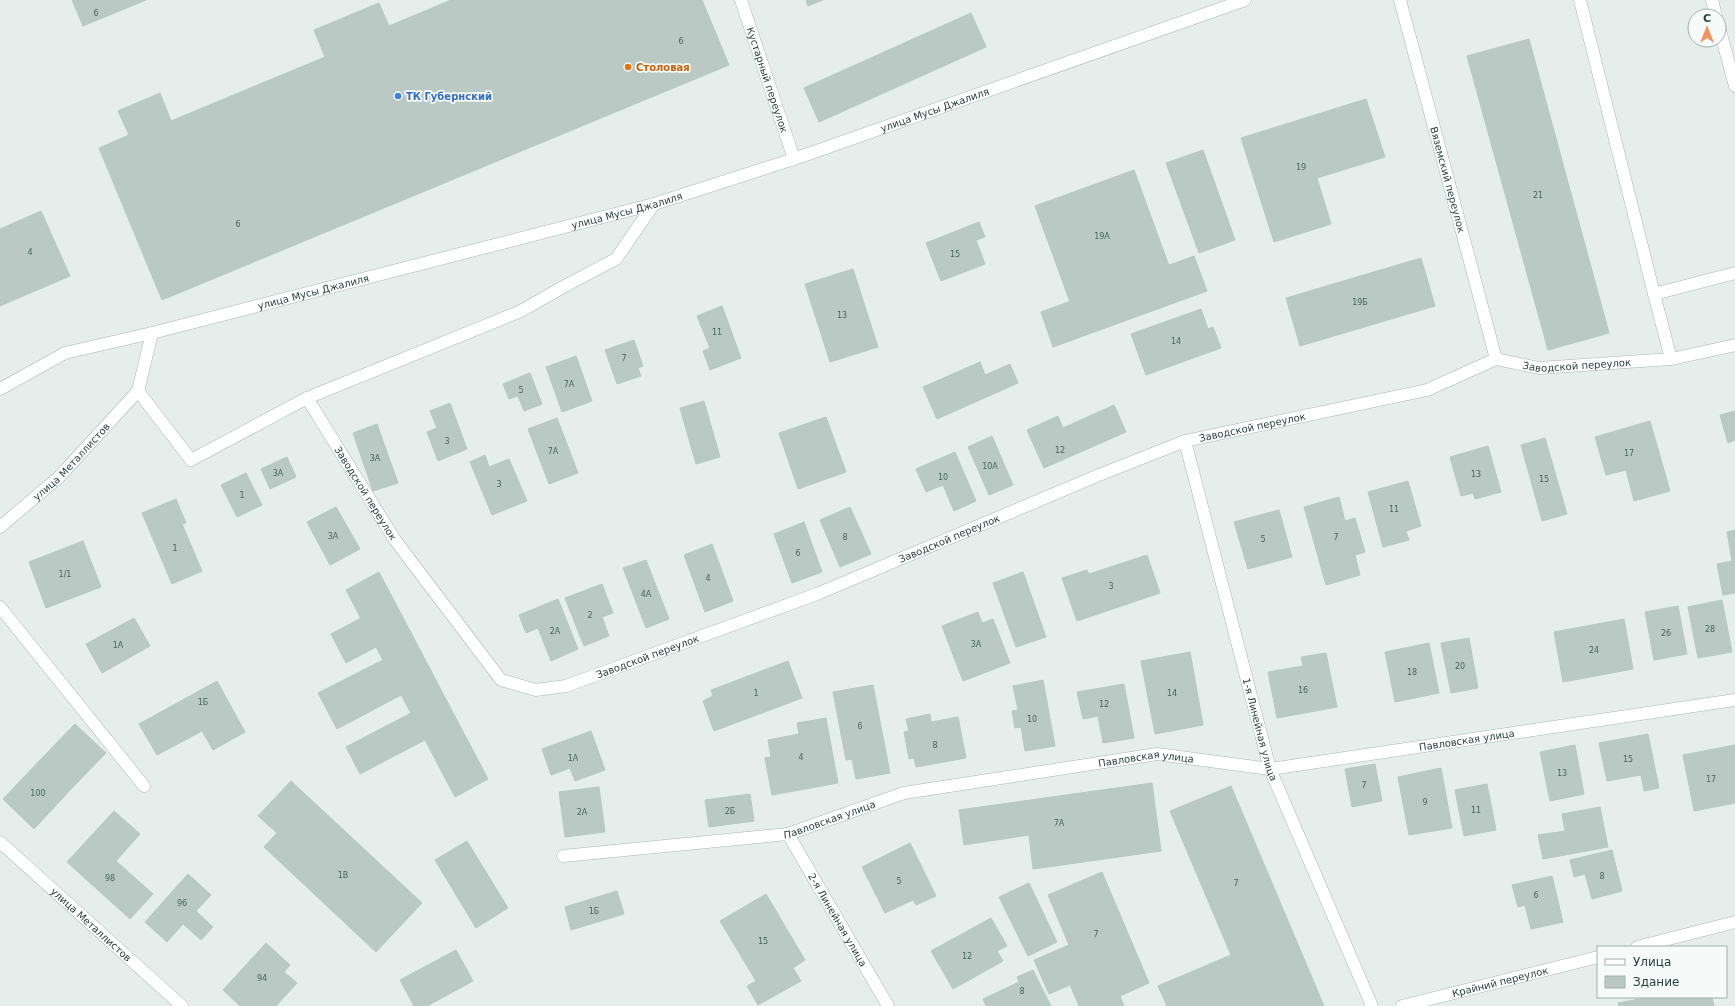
<svg xmlns="http://www.w3.org/2000/svg" width="1735" height="1006" font-family="'DejaVu Sans',sans-serif">
<rect width="100%" height="100%" fill="#e5eeeb"/>
<g fill="#bac9c4" stroke="#b7c8c3">
<path d="M 72,0 L 146,0 L 83,26 Z"/>
<path d="M 451,0 L 702,0 L 729,65 L 162,300 L 99,148 L 129,135 L 118,111 L 160,93 L 171,121 L 325,57 L 314,30 L 379,3 L 389,26 Z"/>
<path d="M 806,0 L 823,0 L 808,6 Z"/>
<path d="M 971,13 L 986,47 L 819,122 L 804,88 Z"/>
<path d="M 1529,39 L 1609,333 L 1548,350 L 1467,56 Z"/>
<path d="M 1366,99 L 1385,157 L 1317,178 L 1331,224 L 1274,242 L 1241,138 Z"/>
<path d="M 1203,150 L 1235,240 L 1199,253 L 1166,163 Z"/>
<path d="M 1134,170 L 1169,266 L 1070,302 L 1035,206 Z"/>
<path d="M 41,211 L 70,276 L 0,306 L 0,229 Z"/>
<path d="M 979,222 L 985,237 L 976,240 L 985,264 L 941,281 L 926,243 Z"/>
<path d="M 1194,256 L 1207,291 L 1053,347 L 1041,312 Z"/>
<path d="M 1421,258 L 1435,306 L 1300,346 L 1286,298 Z"/>
<path d="M 853,269 L 878,347 L 830,362 L 805,284 Z"/>
<path d="M 722,306 L 741,358 L 710,370 L 703,351 L 710,348 L 697,316 Z"/>
<path d="M 1201,309 L 1208,329 L 1213,327 L 1221,348 L 1146,375 L 1131,334 Z"/>
<path d="M 634,340 L 643,366 L 638,368 L 641,376 L 617,384 L 605,350 Z"/>
<path d="M 576,356 L 592,401 L 562,412 L 546,367 Z"/>
<path d="M 980,362 L 985,375 L 1010,364 L 1018,383 L 937,419 L 923,387 Z"/>
<path d="M 530,373 L 542,404 L 524,411 L 518,396 L 509,399 L 503,384 Z"/>
<path d="M 704,401 L 720,457 L 696,464 L 680,408 Z"/>
<path d="M 450,403 L 467,449 L 438,461 L 427,432 L 437,428 L 430,411 Z"/>
<path d="M 1114,405 L 1126,432 L 1044,468 L 1027,430 L 1058,416 L 1063,428 Z"/>
<path d="M 1735,411 L 1735,440 L 1728,443 L 1720,415 Z"/>
<path d="M 826,417 L 846,472 L 798,489 L 779,433 Z"/>
<path d="M 557,418 L 578,473 L 549,484 L 528,429 Z"/>
<path d="M 1650,421 L 1670,491 L 1634,501 L 1626,470 L 1606,475 L 1595,437 Z"/>
<path d="M 377,424 L 398,483 L 373,491 L 353,433 Z"/>
<path d="M 992,436 L 1013,485 L 989,495 L 968,447 Z"/>
<path d="M 1545,438 L 1567,514 L 1542,521 L 1521,445 Z"/>
<path d="M 1488,446 L 1501,492 L 1475,499 L 1473,493 L 1461,496 L 1450,457 Z"/>
<path d="M 955,452 L 976,501 L 954,511 L 943,485 L 926,492 L 916,469 Z"/>
<path d="M 485,455 L 489,467 L 509,459 L 527,501 L 492,515 L 470,462 Z"/>
<path d="M 287,457 L 296,477 L 270,489 L 261,469 Z"/>
<path d="M 246,473 L 262,505 L 237,517 L 221,485 Z"/>
<path d="M 1408,481 L 1421,526 L 1406,531 L 1409,540 L 1383,547 L 1368,492 Z"/>
<path d="M 1339,497 L 1345,521 L 1355,518 L 1365,552 L 1355,555 L 1360,575 L 1326,585 L 1304,507 Z"/>
<path d="M 176,499 L 186,523 L 182,524 L 202,571 L 172,584 L 142,513 Z"/>
<path d="M 336,507 L 360,549 L 330,565 L 307,522 Z"/>
<path d="M 850,507 L 871,554 L 840,567 L 820,520 Z"/>
<path d="M 1279,510 L 1292,557 L 1248,569 L 1234,522 Z"/>
<path d="M 804,522 L 822,572 L 792,583 L 774,534 Z"/>
<path d="M 1735,530 L 1735,593 L 1723,595 L 1717,564 L 1732,561 L 1727,532 Z"/>
<path d="M 83,541 L 101,587 L 46,608 L 29,562 Z"/>
<path d="M 712,544 L 733,601 L 705,612 L 684,555 Z"/>
<path d="M 1147,555 L 1160,593 L 1077,621 L 1062,578 L 1087,570 L 1089,574 Z"/>
<path d="M 646,560 L 669,619 L 646,628 L 623,568 Z"/>
<path d="M 379,572 L 488,779 L 455,797 L 346,590 Z"/>
<path d="M 1023,572 L 1046,637 L 1016,647 L 993,583 Z"/>
<path d="M 602,584 L 613,613 L 602,617 L 609,636 L 584,646 L 565,598 Z"/>
<path d="M 558,599 L 578,649 L 551,661 L 538,628 L 526,633 L 519,615 Z"/>
<path d="M 1722,600 L 1732,652 L 1698,658 L 1688,607 Z"/>
<path d="M 1678,606 L 1687,654 L 1654,660 L 1645,612 Z"/>
<path d="M 978,612 L 982,623 L 993,619 L 1010,663 L 963,681 L 942,626 Z"/>
<path d="M 134,618 L 150,646 L 102,673 L 86,644 Z"/>
<path d="M 361,618 L 376,647 L 346,663 L 331,634 Z"/>
<path d="M 1624,619 L 1633,669 L 1563,682 L 1554,632 Z"/>
<path d="M 1469,638 L 1478,688 L 1451,693 L 1441,643 Z"/>
<path d="M 1429,643 L 1439,693 L 1395,702 L 1385,652 Z"/>
<path d="M 1190,652 L 1203,725 L 1155,734 L 1141,661 Z"/>
<path d="M 1326,653 L 1337,707 L 1277,718 L 1268,672 L 1303,666 L 1301,657 Z"/>
<path d="M 383,660 L 401,695 L 337,729 L 318,693 Z"/>
<path d="M 788,661 L 802,698 L 714,731 L 703,701 L 713,696 L 711,690 Z"/>
<path d="M 1043,680 L 1055,746 L 1025,751 L 1021,727 L 1015,728 L 1012,711 L 1018,710 L 1013,686 Z"/>
<path d="M 217,681 L 245,732 L 213,750 L 202,731 L 157,755 L 139,724 Z"/>
<path d="M 1124,684 L 1134,738 L 1103,743 L 1098,716 L 1083,719 L 1077,692 Z"/>
<path d="M 873,685 L 890,773 L 856,779 L 852,759 L 846,760 L 833,692 Z"/>
<path d="M 411,713 L 425,740 L 360,774 L 346,747 Z"/>
<path d="M 930,714 L 931,722 L 958,717 L 966,758 L 916,767 L 914,758 L 909,759 L 904,732 L 909,731 L 906,719 Z"/>
<path d="M 826,718 L 838,783 L 772,795 L 765,758 L 771,757 L 768,740 L 799,734 L 797,723 Z"/>
<path d="M 75,724 L 106,753 L 73,787 L 42,758 Z"/>
<path d="M 591,731 L 605,770 L 575,781 L 570,768 L 551,775 L 542,749 Z"/>
<path d="M 1648,734 L 1659,788 L 1644,791 L 1641,775 L 1607,781 L 1599,743 Z"/>
<path d="M 1575,745 L 1584,794 L 1550,801 L 1540,752 Z"/>
<path d="M 1735,745 L 1735,803 L 1694,811 L 1683,755 Z"/>
<path d="M 42,758 L 73,787 L 34,829 L 3,799 Z"/>
<path d="M 1375,764 L 1382,801 L 1352,807 L 1345,769 Z"/>
<path d="M 1441,768 L 1452,828 L 1409,835 L 1398,777 Z"/>
<path d="M 291,781 L 422,903 L 376,952 L 264,847 L 277,833 L 258,816 Z"/>
<path d="M 1152,783 L 1161,851 L 1033,869 L 1029,835 L 964,845 L 959,810 Z"/>
<path d="M 1487,784 L 1496,830 L 1464,836 L 1455,790 Z"/>
<path d="M 1231,786 L 1324,1006 L 1167,1006 L 1158,986 L 1231,955 L 1170,811 Z"/>
<path d="M 599,787 L 605,832 L 565,837 L 559,792 Z"/>
<path d="M 750,794 L 754,821 L 709,827 L 705,800 Z"/>
<path d="M 1600,807 L 1608,847 L 1543,859 L 1538,835 L 1565,831 L 1562,814 Z"/>
<path d="M 114,811 L 140,834 L 116,861 L 153,894 L 130,919 L 67,862 Z"/>
<path d="M 467,841 L 508,908 L 476,928 L 435,860 Z"/>
<path d="M 910,843 L 936,896 L 916,905 L 913,900 L 885,913 L 862,867 Z"/>
<path d="M 1612,850 L 1622,891 L 1592,899 L 1585,874 L 1574,877 L 1570,860 Z"/>
<path d="M 1102,872 L 1149,983 L 1120,996 L 1124,1006 L 1079,1006 L 1070,985 L 1049,994 L 1034,960 L 1069,945 L 1048,895 Z"/>
<path d="M 188,874 L 211,895 L 196,911 L 213,927 L 201,940 L 183,924 L 167,942 L 145,922 Z"/>
<path d="M 1552,876 L 1563,922 L 1531,929 L 1525,905 L 1518,907 L 1512,885 Z"/>
<path d="M 1029,883 L 1057,942 L 1028,956 L 999,897 Z"/>
<path d="M 617,891 L 624,914 L 571,930 L 565,907 Z"/>
<path d="M 766,894 L 805,960 L 793,968 L 801,981 L 758,1005 L 747,986 L 756,981 L 720,921 Z"/>
<path d="M 991,918 L 1007,946 L 997,951 L 1003,961 L 953,989 L 931,951 Z"/>
<path d="M 266,943 L 290,965 L 284,972 L 297,983 L 276,1006 L 240,1006 L 223,990 Z"/>
<path d="M 456,950 L 473,981 L 427,1006 L 414,1006 L 400,980 Z"/>
<path d="M 1033,970 L 1051,1006 L 986,1006 L 983,999 L 1019,982 L 1017,977 Z"/>
<path d="M 1650,997 L 1712,997 L 1714,1006 L 1619,1006 L 1618,1003 Z"/>
</g>
<g fill="none" stroke-linecap="round" stroke-linejoin="round">
<g stroke="#a7b7b3" stroke-width="13">
<g id="service">
<path d="M 1580,0 L 1654,294 L 1735,273"/>
<path d="M 1654,294 L 1671,359"/>
<path d="M 0,607 L 144,786"/>
</g>
</g>
<g stroke="#a7b7b3" stroke-width="13">
<g id="minor">
<path id="s1" d="M 1400,0 L 1496,359"/>
<path d="M 1712,0 L 1716,16"/>
<path d="M 1719,27 L 1735,86"/>
<path d="M 138,391 L 191,460 L 307,398 L 521,311 L 563,287 L 616,259 L 654,204"/>
<path id="s2" d="M 307,398 L 395,540 L 501,680 L 536,690 L 566,686 L 817,594 L 1099,475 L 1185,441 L 1427,390 L 1496,359 L 1539,368 L 1671,359 L 1735,345"/>
<path id="s3" d="M 1185,441 L 1270,769 L 1372,1006"/>
<path id="s4" d="M 0,527 L 59,477 L 138,391 L 152,333"/>
<path id="s5" d="M 788,834 L 888,1006"/>
<path id="s6" d="M 0,842 L 182,1006"/>
<path id="s7" d="M 563,856 L 788,834 L 904,793 L 1157,754 L 1270,769 L 1735,700"/>
<path d="M 1637,947 L 1735,922"/>
<path id="s8" d="M 1402,1006 L 1598,957"/>
</g>
</g>
<g stroke="#a7b7b3" stroke-width="13">
<g id="tertiary">
<path id="s9" d="M 741,0 L 794,159"/>
<path id="s10" d="M 0,389 L 65,353 L 152,333 L 654,204 L 794,159 L 1245,0"/>
</g>
</g>
<use href="#service" stroke="#fff" stroke-width="12"/>
<use href="#minor" stroke="#fff" stroke-width="12"/>
<use href="#tertiary" stroke="#fff" stroke-width="12"/>
</g>
<circle fill="#e8710a" stroke="#f6faf9" stroke-width="1.5" cx="628" cy="67" r="4"/>
<circle fill="#3f7fe0" stroke="#f6faf9" stroke-width="1.5" cx="398" cy="96" r="4"/>
<g text-anchor="middle" stroke-width="3.5" stroke-linejoin="round" paint-order="stroke">
<g font-size="8" fill="#4a635e">
<text x="96" y="16">6</text>
<text x="681" y="44">6</text>
<text x="1301" y="170">19</text>
<text x="1538" y="198">21</text>
<text x="238" y="227">6</text>
<text x="1102" y="239">19А</text>
<text x="30" y="255">4</text>
<text x="955" y="257">15</text>
<text x="1360" y="305">19Б</text>
<text x="842" y="318">13</text>
<text x="717" y="335">11</text>
<text x="1176" y="344">14</text>
<text x="624" y="361">7</text>
<text x="569" y="387">7А</text>
<text x="521" y="393">5</text>
<text x="447" y="444">3</text>
<text x="1060" y="453">12</text>
<text x="553" y="454">7А</text>
<text x="1629" y="456">17</text>
<text x="375" y="461">3А</text>
<text x="990" y="469">10А</text>
<text x="278" y="476">3А</text>
<text x="1476" y="477">13</text>
<text x="943" y="480">10</text>
<text x="1544" y="482">15</text>
<text x="499" y="487">3</text>
<text x="242" y="498">1</text>
<text x="1394" y="512">11</text>
<text x="333" y="539">3А</text>
<text x="845" y="540">8</text>
<text x="1336" y="540">7</text>
<text x="1263" y="542">5</text>
<text x="175" y="551">1</text>
<text x="798" y="556">6</text>
<text x="65" y="577">1/1</text>
<text x="708" y="581">4</text>
<text x="1111" y="589">3</text>
<text x="646" y="597">4А</text>
<text x="590" y="618">2</text>
<text x="1710" y="632">28</text>
<text x="555" y="634">2А</text>
<text x="1666" y="636">26</text>
<text x="976" y="647">3А</text>
<text x="118" y="648">1А</text>
<text x="1594" y="653">24</text>
<text x="1460" y="669">20</text>
<text x="1412" y="675">18</text>
<text x="1303" y="693">16</text>
<text x="756" y="696">1</text>
<text x="1172" y="696">14</text>
<text x="203" y="705">1Б</text>
<text x="1104" y="707">12</text>
<text x="1032" y="722">10</text>
<text x="860" y="729">6</text>
<text x="935" y="748">8</text>
<text x="801" y="760">4</text>
<text x="573" y="761">1А</text>
<text x="1628" y="762">15</text>
<text x="1562" y="776">13</text>
<text x="1711" y="782">17</text>
<text x="1364" y="788">7</text>
<text x="38" y="796">100</text>
<text x="1425" y="805">9</text>
<text x="1476" y="813">11</text>
<text x="730" y="814">2Б</text>
<text x="582" y="815">2А</text>
<text x="1059" y="826">7А</text>
<text x="343" y="878">1В</text>
<text x="1602" y="879">8</text>
<text x="110" y="881">98</text>
<text x="899" y="884">5</text>
<text x="1236" y="886">7</text>
<text x="1536" y="898">6</text>
<text x="182" y="906">96</text>
<text x="594" y="914">1Б</text>
<text x="1096" y="937">7</text>
<text x="763" y="944">15</text>
<text x="967" y="959">12</text>
<text x="262" y="981">94</text>
<text x="1022" y="994">8</text>
</g>
<g font-size="10" font-weight="bold" fill="#c56008" stroke="#f6faf9" text-anchor="start">
<text x="636" y="71">Столовая</text>
</g>
<g font-size="10" fill="#24413c" stroke="#f6faf9">
<text dy="4" stroke="none"><textPath href="#s9" startOffset="84">Кустарный переулок</textPath></text>
<text dy="4" stroke="none"><textPath href="#s10" startOffset="978">улица Мусы Джалиля</textPath></text>
<text dy="4" stroke="none"><textPath href="#s1" startOffset="186">Вяземский переулок</textPath></text>
<text dy="4" stroke="none"><textPath href="#s10" startOffset="654">улица Мусы Джалиля</textPath></text>
<text dy="4" stroke="none"><textPath href="#s10" startOffset="330">улица Мусы Джалиля</textPath></text>
<text dy="4" stroke="none"><textPath href="#s2" startOffset="1480">Заводской переулок</textPath></text>
<text dy="4" stroke="none"><textPath href="#s2" startOffset="1144">Заводской переулок</textPath></text>
<text dy="4" stroke="none"><textPath href="#s4" startOffset="97">улица Металлистов</textPath></text>
<text dy="4" stroke="none"><textPath href="#s2" startOffset="112">Заводской переулок</textPath></text>
<text dy="4" stroke="none"><textPath href="#s2" startOffset="820">Заводской переулок</textPath></text>
<text dy="4" stroke="none"><textPath href="#s2" startOffset="496">Заводской переулок</textPath></text>
<text dy="4" stroke="none"><textPath href="#s3" startOffset="298">1-я Линейная улица</textPath></text>
<text dy="4" stroke="none"><textPath href="#s7" startOffset="918">Павловская улица</textPath></text>
<text dy="4" stroke="none"><textPath href="#s7" startOffset="594">Павловская улица</textPath></text>
<text dy="4" stroke="none"><textPath href="#s7" startOffset="270">Павловская улица</textPath></text>
<text dy="4" stroke="none"><textPath href="#s5" startOffset="99">2-я Линейная улица</textPath></text>
<text dy="4" stroke="none"><textPath href="#s6" startOffset="123">улица Металлистов</textPath></text>
<text dy="4" stroke="none"><textPath href="#s8" startOffset="101">Крайний переулок</textPath></text>
</g>
<g font-size="10" font-weight="bold" fill="#366cbe" stroke="#f6faf9" text-anchor="start">
<text x="406" y="100">ТК Губернский</text>
</g>
</g>
<rect x="1597" y="946" width="130" height="52" fill="#f6faf9" stroke="#a2b0ad"/>
<rect x="1605" y="959" width="20" height="6" fill="#ffffff" stroke="#a2b0ad"/>
<text x="1633" y="966" font-size="12" fill="#24413c">Улица</text>
<rect x="1605" y="976" width="20" height="12" fill="#bac9c4" stroke="#a2b0ad"/>
<text x="1633" y="986" font-size="12" fill="#24413c">Здание</text>
<g transform="translate(1707 28)"><circle r="19" fill="#f6faf9" stroke="#a2b0ad"/>
<path d="M0-3L7 15L0 10L-7 15Z" fill="#f2925f"/>
<text y="-6" font-size="11" font-weight="bold" text-anchor="middle" fill="#24413c">С</text>
</g>
</svg>
